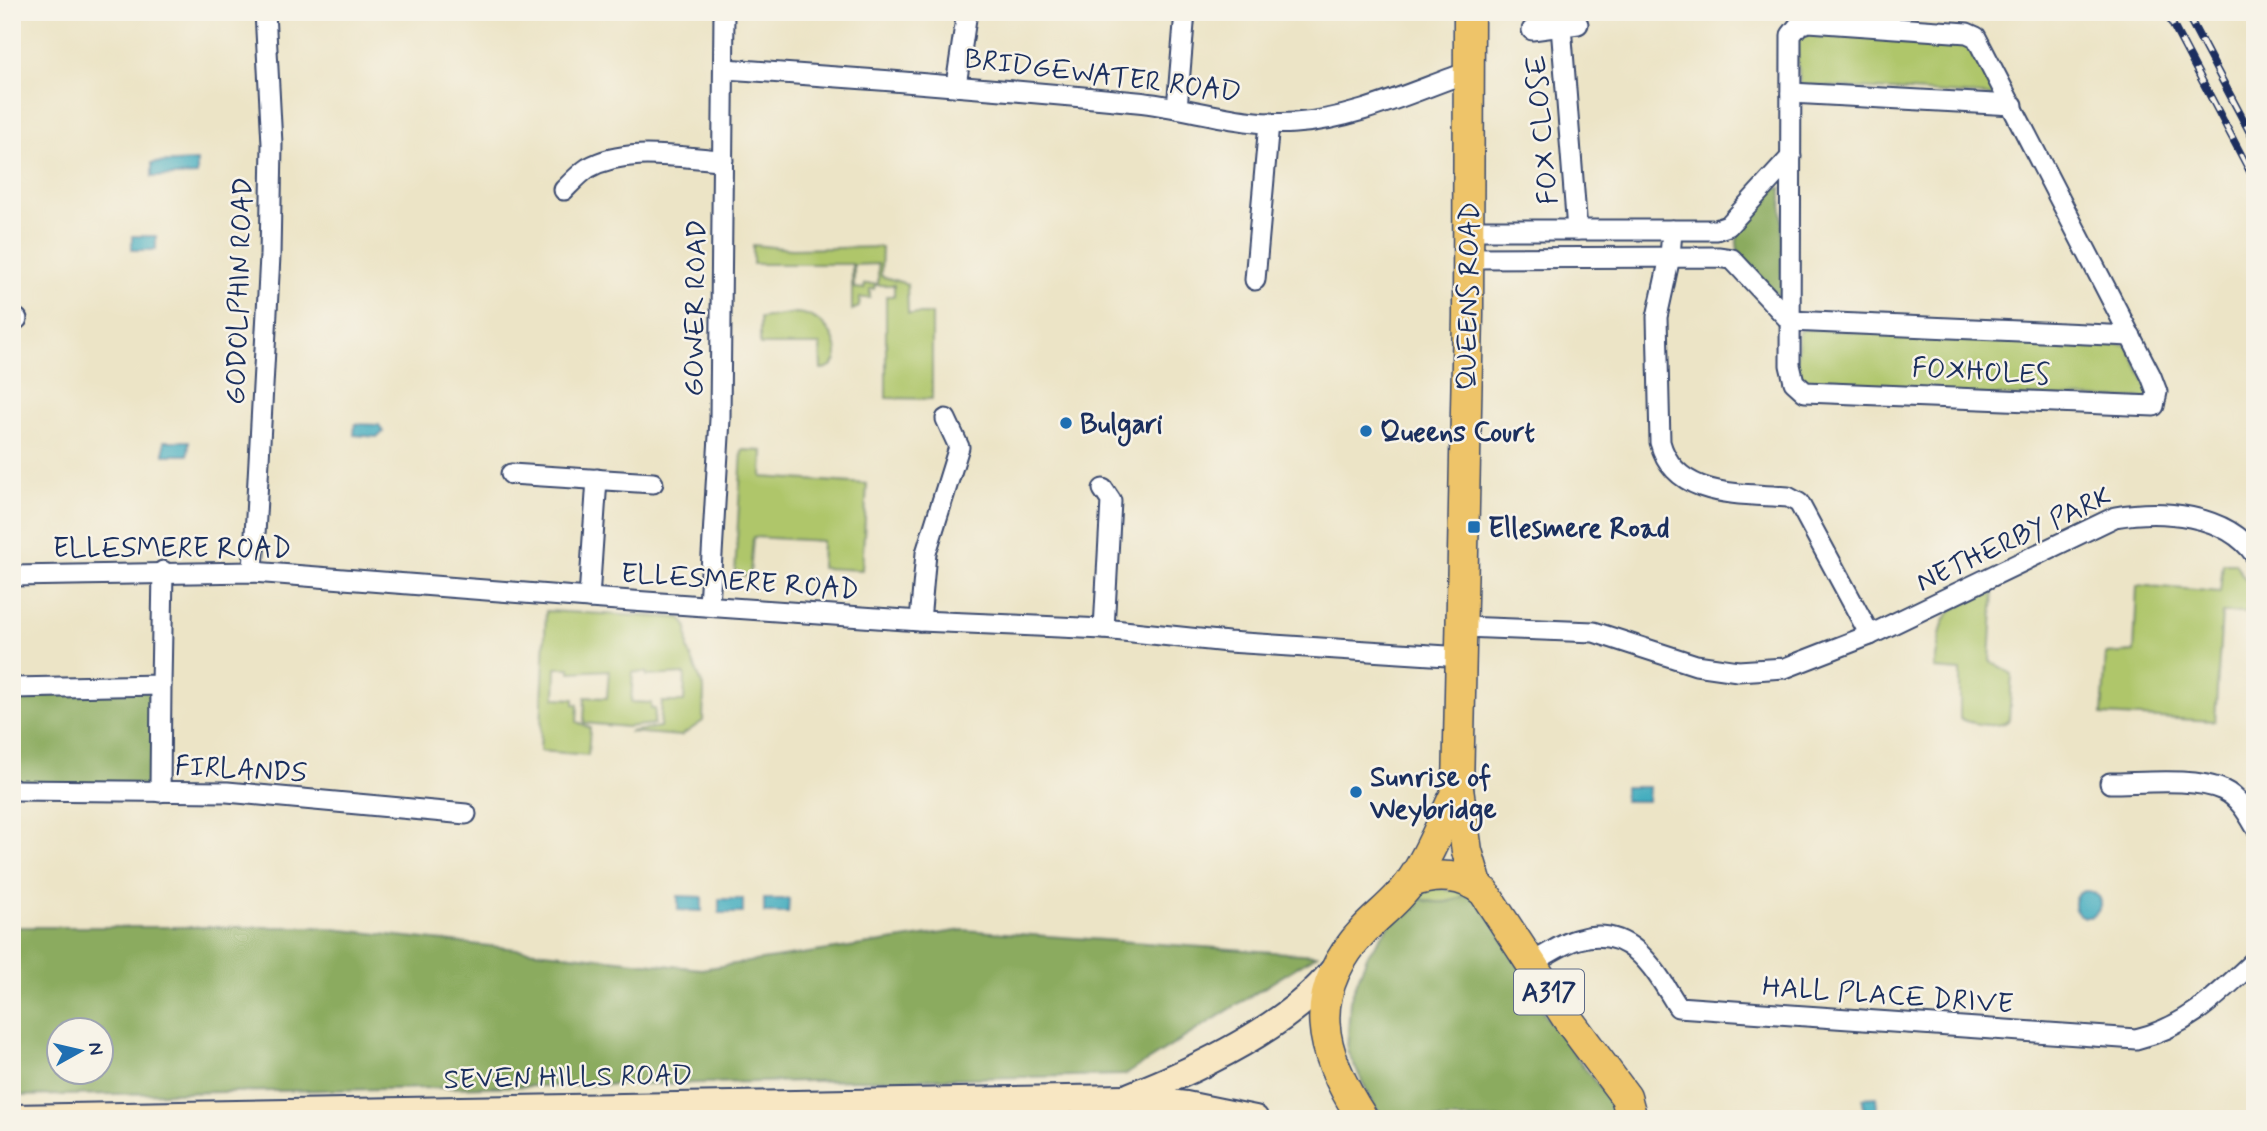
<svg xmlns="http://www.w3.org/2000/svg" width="2267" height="1131" font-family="Mynerve,sans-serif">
<rect width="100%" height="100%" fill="#f7f3e8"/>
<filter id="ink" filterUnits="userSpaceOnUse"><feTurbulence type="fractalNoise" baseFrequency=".0143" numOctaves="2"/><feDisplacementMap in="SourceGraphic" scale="14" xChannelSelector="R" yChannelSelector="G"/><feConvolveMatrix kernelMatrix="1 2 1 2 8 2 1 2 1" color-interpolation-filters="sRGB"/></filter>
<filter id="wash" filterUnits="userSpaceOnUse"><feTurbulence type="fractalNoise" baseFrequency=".00686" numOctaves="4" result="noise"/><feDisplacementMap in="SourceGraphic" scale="28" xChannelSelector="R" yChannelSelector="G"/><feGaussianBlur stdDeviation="1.57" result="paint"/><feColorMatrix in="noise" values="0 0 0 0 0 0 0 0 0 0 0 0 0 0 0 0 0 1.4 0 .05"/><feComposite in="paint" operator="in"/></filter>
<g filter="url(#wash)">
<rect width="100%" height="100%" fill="#ece4c6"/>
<g fill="#afc66a" stroke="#657a64" stroke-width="2" fill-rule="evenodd">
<path d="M 1809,31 L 1966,42 L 1973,47 L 1997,96 L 1800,85 L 1796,39 Z"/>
<path d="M 753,245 L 792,249 L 882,247 L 881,276 L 907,284 L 908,314 L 932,314 L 932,399 L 886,398 L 886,296 L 894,296 L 894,285 L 875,285 L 874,289 L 870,289 L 870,298 L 860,298 L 859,307 L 852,310 L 852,264 L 753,264 ZM 878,264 L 878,284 L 865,284 L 864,289 L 854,288 L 854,265 Z"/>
<path d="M 796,313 C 834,315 852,368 821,369 L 820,345 L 760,345 L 760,318 Z"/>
<path d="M 1805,329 L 2127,345 L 2151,393 L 2149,399 L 1817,392 L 1796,373 L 1799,331 Z"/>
<path d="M 742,450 L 763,451 L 762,477 L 867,484 L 862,570 L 821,568 L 822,541 L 753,537 L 750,576 L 735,575 Z"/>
<path d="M 2223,563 L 2235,563 L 2255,595 L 2255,613 L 2222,613 L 2215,721 L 2102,715 L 2106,654 L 2134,652 L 2137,585 L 2220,592 Z"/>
<path d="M 1994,591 L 1990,661 L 2012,674 L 2009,720 C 1999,730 1972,723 1960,719 L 1960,671 L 1934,669 C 1945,609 1937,615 1994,591 Z"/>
<path d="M 546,611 L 681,618 L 687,626 L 688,649 L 704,689 L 703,721 L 681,736 L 629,732 L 660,727 L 662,702 L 684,702 L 685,674 L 647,676 L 647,673 L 633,672 L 631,702 L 651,703 L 651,709 L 655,709 L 654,724 L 627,727 L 584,723 L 585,697 L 607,698 L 609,670 L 570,672 L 570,668 L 556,668 L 555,698 L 574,699 L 574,704 L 578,705 L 577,722 L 590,728 L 588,755 L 540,751 Z"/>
<path d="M 1421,887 L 1470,891 C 1452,906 1432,905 1411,895 Z"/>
</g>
<g fill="#8bab5e" stroke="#536d5e" stroke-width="2" fill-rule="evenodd">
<path d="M 1777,187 L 1782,188 L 1782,299 C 1755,274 1716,251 1750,213 C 1758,205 1767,192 1777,187 Z"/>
<path d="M 161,685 L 160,792 L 12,790 L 12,688 Z"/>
<path d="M 1470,891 L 1501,934 L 1545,1015 L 1614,1107 L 1616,1119 L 1392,1119 L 1376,1109 L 1347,1051 L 1350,1000 L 1367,956 L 1411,895 C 1432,905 1452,906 1470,891 Z"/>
<path d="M 12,927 L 315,927 L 701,969 L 963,930 L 1316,955 L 1125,1075 L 12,1096 ZM 60,1030 L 102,1030 L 102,1072 L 60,1072 Z"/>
</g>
<g fill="#3eaabd" stroke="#2c6c8e" stroke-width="2">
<path d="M 197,161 L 197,175 L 152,177 L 152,163 Z"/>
<rect x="132" y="236" width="24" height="14"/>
<path d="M 355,424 L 379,425 L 383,432 L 378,437 L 354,435 Z"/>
<path d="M 164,441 L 189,441 L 188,455 L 164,455 Z"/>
<path d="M 1624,787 L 1649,787 L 1648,801 L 1624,801 Z"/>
<circle cx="2087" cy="904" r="13"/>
<path d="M 678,896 L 702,897 L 702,911 L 678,910 Z"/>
<rect x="719" y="899" width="24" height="14"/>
<path d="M 764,899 L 789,899 L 788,913 L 764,913 Z"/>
<path d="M 1876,1097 L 1878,1119 L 1864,1119 L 1863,1098 Z"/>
</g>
</g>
<g filter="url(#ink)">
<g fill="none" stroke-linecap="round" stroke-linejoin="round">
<g stroke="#3a4a6e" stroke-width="23">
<g id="minor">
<path d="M 1809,22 L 1967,33 L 1976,37 L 2151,376 L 2157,392 L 2154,406 L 1805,392 L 1794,382 L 1790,365 L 1791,35 L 1799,25 Z"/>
<path d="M 1561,26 L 1577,230"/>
<path d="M 1532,30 L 1578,24"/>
<path d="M 724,69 C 862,78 1000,89 1137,102 C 1189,107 1243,127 1295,123 C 1353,120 1414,91 1468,72"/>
<path d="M 956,85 L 967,12"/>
<path d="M 1791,93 L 2013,105"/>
<path d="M 1177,108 L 1185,12"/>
<path d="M 564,190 C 571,183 579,174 588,168 C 626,146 681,158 723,160"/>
<path d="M 1468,230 L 1716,230 L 1728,226 L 1791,157"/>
<path d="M 1672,230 L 1670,257 L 1657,317 L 1660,442 C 1675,499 1740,493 1788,497 L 1799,503 L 1870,635"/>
<path d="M 1468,258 L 1718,257 L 1732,259 L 1790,321 L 2131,336"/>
<path d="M 1255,280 L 1269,123"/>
<path d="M 12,318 L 17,319"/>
<path d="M 511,474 L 653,483"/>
<path d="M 1103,489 L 1111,501 L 1104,629"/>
<path d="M 253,572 L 270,256 L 272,144 L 265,12"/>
<path d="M 12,576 L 253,572 L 589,598 L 920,621 L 1104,629 L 1228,642 L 1463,657"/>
<path d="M 589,598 L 597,479"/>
<path d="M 709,605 L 720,419 L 724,12"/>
<path d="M 920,621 L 926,553 L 959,447 L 946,419"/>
<path d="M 1463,627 L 1594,632 L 1696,665 L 1738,671 L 1785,668 L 1870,635 L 2115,517 C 2160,509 2226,513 2255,555"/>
<path d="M 12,688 L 161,685 L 163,571"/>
<path d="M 2110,783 C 2141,783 2195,777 2223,790 C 2238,797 2247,812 2255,826"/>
<path d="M 12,790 L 227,792 L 466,814"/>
<path d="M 160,792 L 161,685"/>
<path d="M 1530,964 C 1545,956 1562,943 1579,939 C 1631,924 1655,970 1678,1007 L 2136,1039 C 2187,1027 2218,995 2255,960"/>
</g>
</g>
<g stroke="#3a4a6e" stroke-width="30">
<g id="secondary">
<path d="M 1130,1096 C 1196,1070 1287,1027 1332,972"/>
<path d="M 12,1118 L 1125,1098 L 1186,1105 L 1255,1119"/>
</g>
</g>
<g stroke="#3a4a6e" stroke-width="33">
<g id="primary">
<path d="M 1469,12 L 1468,315 L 1458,789 L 1467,851 L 1477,885"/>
<path d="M 1412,882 C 1436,873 1464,874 1484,892 L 1567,1018 L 1626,1097 L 1632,1119"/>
<path d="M 1363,1119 C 1319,1052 1304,994 1364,930 C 1379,914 1400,899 1412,880 C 1431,853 1443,819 1458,789"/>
</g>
</g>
<use href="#minor" stroke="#fff" stroke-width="19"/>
<use href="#secondary" stroke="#f8e7c3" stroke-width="26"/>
<use href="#primary" stroke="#eec469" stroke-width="30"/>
<g stroke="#1b2f5e" stroke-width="8">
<g id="rail">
<path d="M 2166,12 L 2255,181"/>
<path d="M 2186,12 L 2255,142"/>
</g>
</g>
<use href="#rail" stroke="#f7f3e8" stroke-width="5" stroke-dasharray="16" stroke-linecap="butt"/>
</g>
</g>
<g fill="#1f6fb2" stroke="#f7f3e8" stroke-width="2.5">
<circle cx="1066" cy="423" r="7"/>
<circle cx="1366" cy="431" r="7"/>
<rect x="1467" y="520" width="14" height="14" rx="3.5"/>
<circle cx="1356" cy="792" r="7"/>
</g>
<g text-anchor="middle" stroke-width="5" stroke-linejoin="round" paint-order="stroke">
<rect fill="#f7f3e8" stroke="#5d6a87" stroke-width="2" x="1514" y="969.5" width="70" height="45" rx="5"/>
<g font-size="26" font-weight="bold" fill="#1b2f5e">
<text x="1549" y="1001">A317</text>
</g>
<g font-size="28" fill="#1b2f5e" stroke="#f7f3e8">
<text transform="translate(1103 74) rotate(7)" y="10">BRIDGEWATER ROAD</text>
<text transform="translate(1541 130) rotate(-95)" y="10">FOX CLOSE</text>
<text transform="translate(238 291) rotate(-88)" y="10">GODOLPHIN ROAD</text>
<text transform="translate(1467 296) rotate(-89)" y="10">QUEENS ROAD</text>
<text transform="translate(694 308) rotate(-89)" y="10">GOWER ROAD</text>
<text transform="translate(1981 370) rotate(3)" y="10">FOXHOLES</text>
<text transform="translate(2013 538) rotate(-25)" y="10">NETHERBY PARK</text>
<text x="172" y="557">ELLESMERE ROAD</text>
<text transform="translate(740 580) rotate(4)" y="10">ELLESMERE ROAD</text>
<text transform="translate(241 768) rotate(3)" y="10">FIRLANDS</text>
<text transform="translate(1888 994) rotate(4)" y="10">HALL PLACE DRIVE</text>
<text transform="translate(568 1076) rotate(-1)" y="10">SEVEN HILLS ROAD</text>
</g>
<g font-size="28" font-weight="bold" fill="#1b2f5e" stroke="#f7f3e8" text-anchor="start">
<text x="1080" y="433">Bulgari</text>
<text x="1380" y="441">Queens Court</text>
<text x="1488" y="537">Ellesmere Road</text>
<text x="1370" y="786">Sunrise of<tspan x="1370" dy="32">Weybridge</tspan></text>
</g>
</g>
<rect width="2267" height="1131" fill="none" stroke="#f7f3e8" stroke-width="42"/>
<g transform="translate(80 1051) rotate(82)"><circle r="33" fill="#f7f3e8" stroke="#9fa5b1" stroke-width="2"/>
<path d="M0-5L12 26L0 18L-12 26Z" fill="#1f6fb2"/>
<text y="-10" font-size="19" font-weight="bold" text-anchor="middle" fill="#1b2f5e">N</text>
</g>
</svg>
